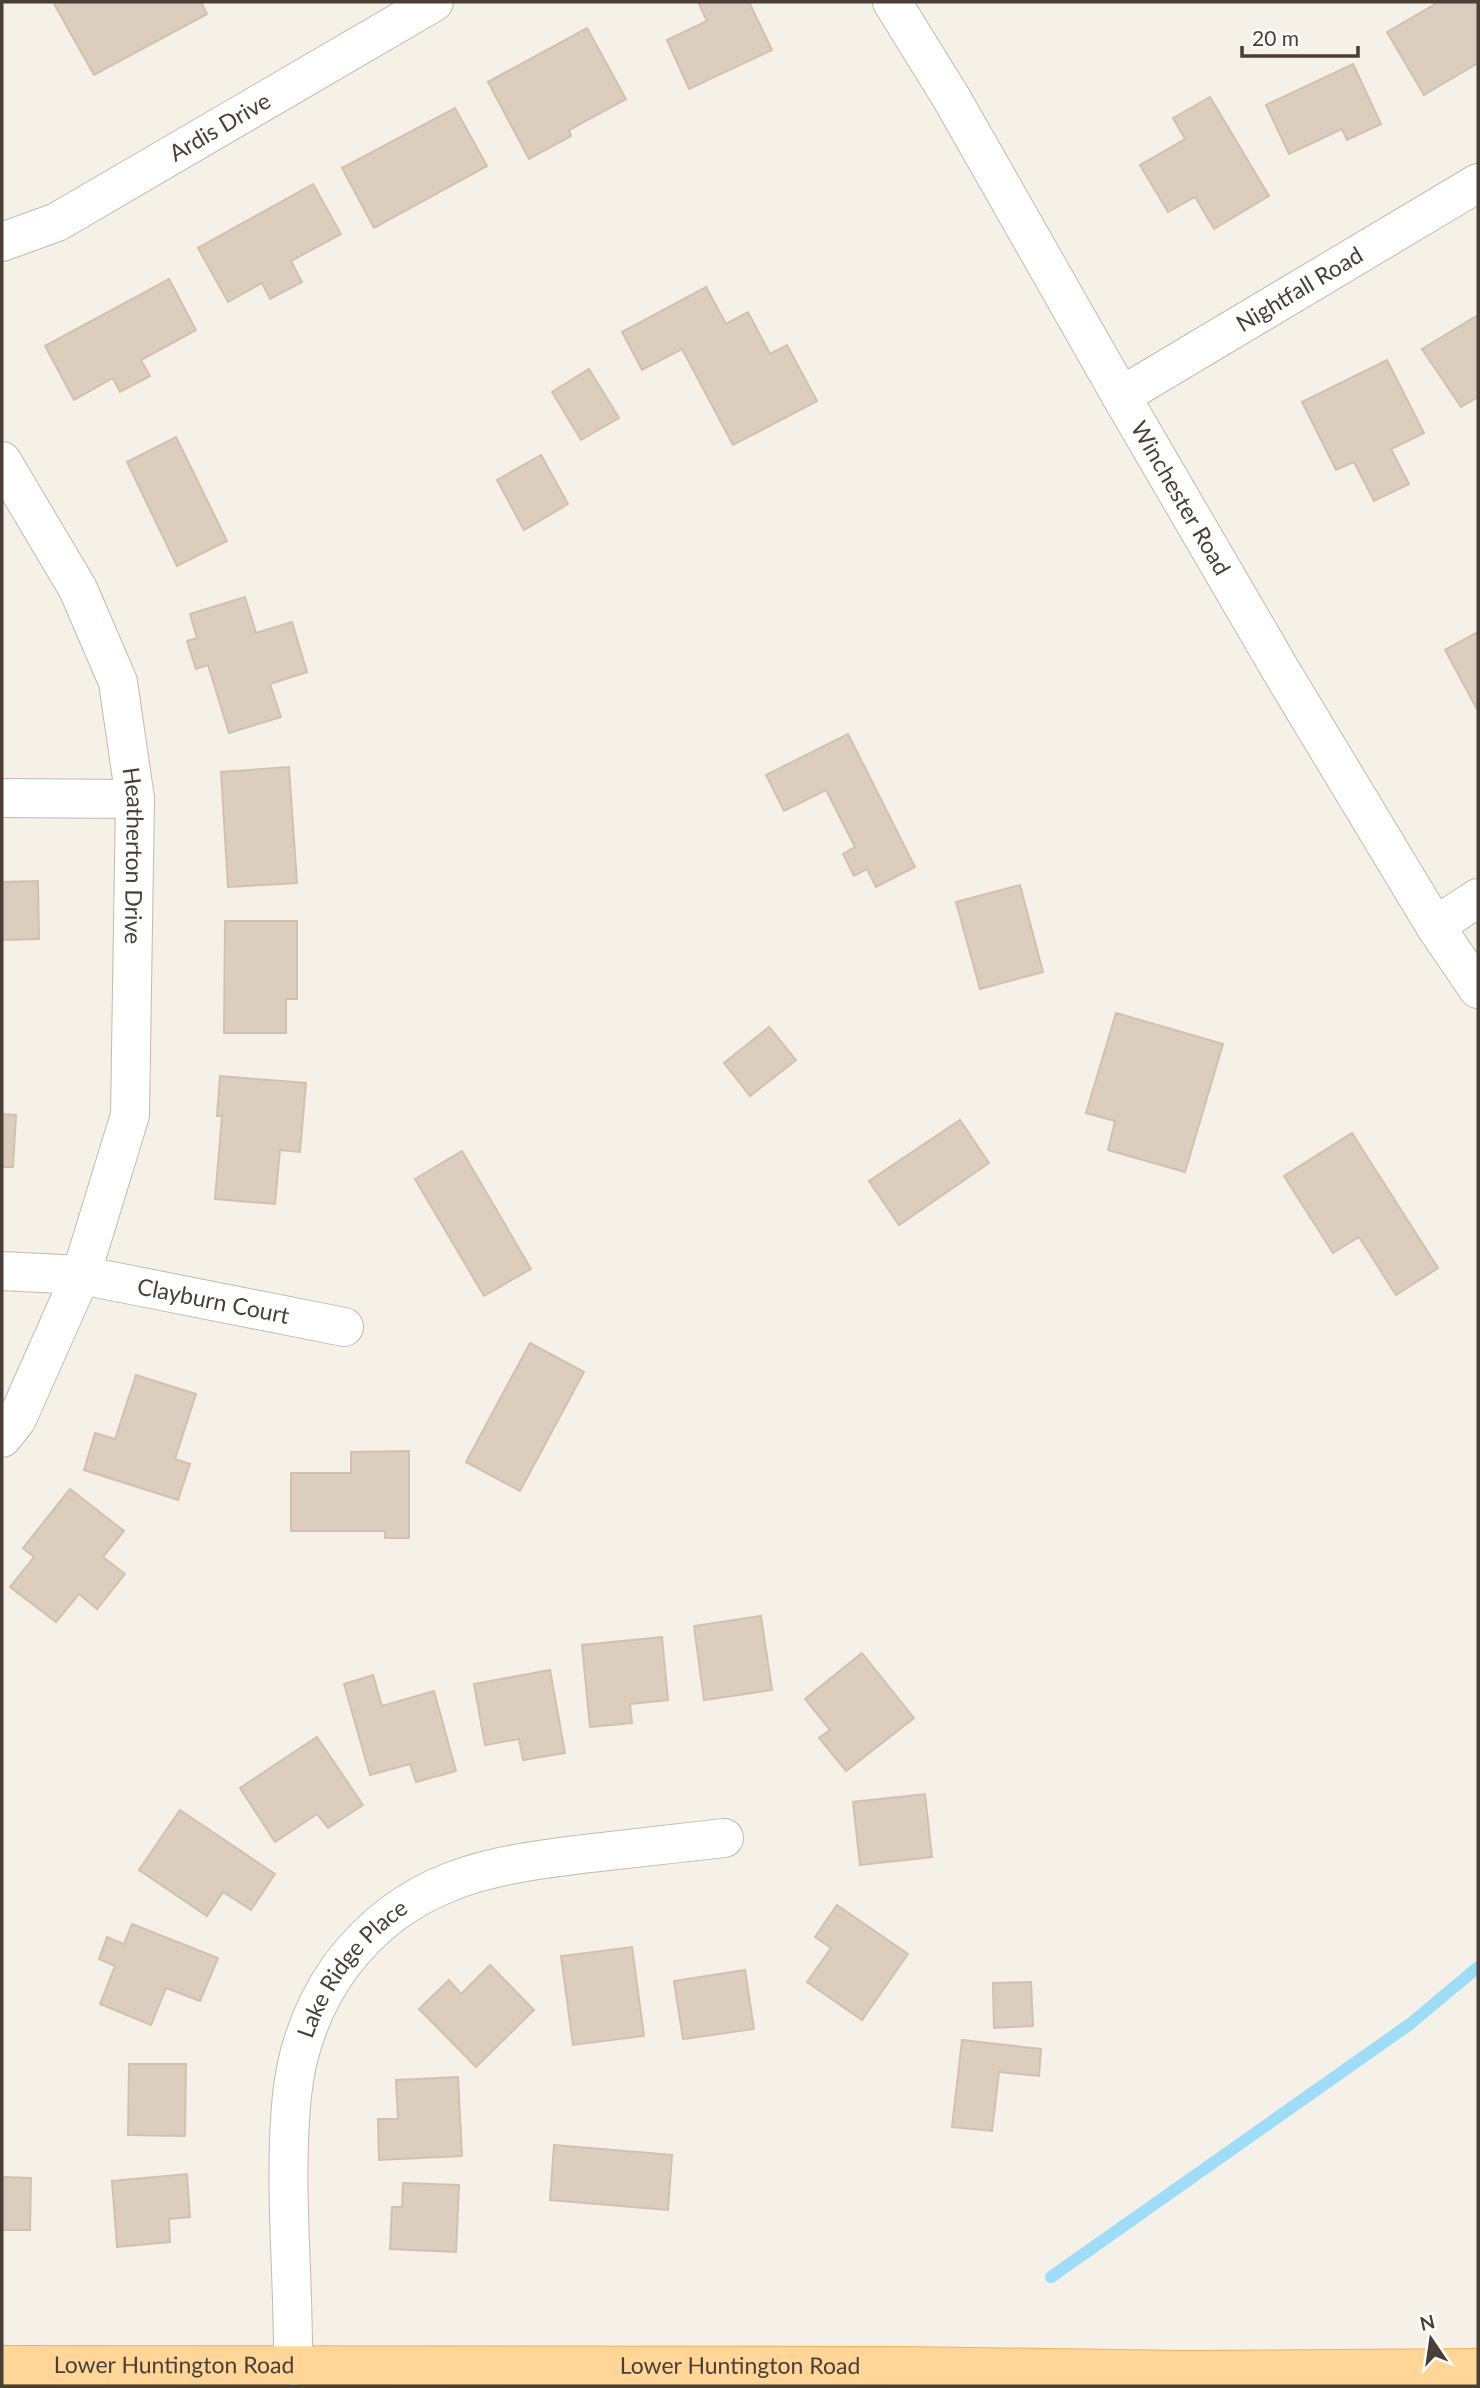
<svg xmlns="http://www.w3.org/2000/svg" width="1480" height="2388" font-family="Lato,sans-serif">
<rect width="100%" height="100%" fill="#f5f0e8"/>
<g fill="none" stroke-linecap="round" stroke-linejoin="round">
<path stroke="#9fdcf7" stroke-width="12" d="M 1051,2277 L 1410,2024 L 1478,1967"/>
</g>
<g fill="#dbcdbf" stroke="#d3c1af" stroke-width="2">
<path d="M 53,2 L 201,2 L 207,14 L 94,75 Z"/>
<path d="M 698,2 L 749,2 L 772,50 L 689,89 L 667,40 L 707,21 Z"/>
<path d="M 1439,2 L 1478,2 L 1478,63 L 1424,95 L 1387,32 Z"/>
<path d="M 587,28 L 626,99 L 569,130 L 571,136 L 529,159 L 488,82 Z"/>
<path d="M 1353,64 L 1381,124 L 1347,140 L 1342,129 L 1289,154 L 1266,105 Z"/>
<path d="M 1210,97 L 1269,196 L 1214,229 L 1195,197 L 1168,212 L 1140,165 L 1185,139 L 1173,118 Z"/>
<path d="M 455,108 L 487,166 L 374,228 L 342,168 Z"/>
<path d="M 313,184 L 341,234 L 291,261 L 302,282 L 270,299 L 262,283 L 228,302 L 198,248 Z"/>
<path d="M 169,279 L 196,330 L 141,360 L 150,376 L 120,392 L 113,378 L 74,400 L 45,346 Z"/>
<path d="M 706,287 L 726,324 L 748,312 L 770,354 L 787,345 L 817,401 L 733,445 L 682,349 L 642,370 L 622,332 Z"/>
<path d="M 1478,315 L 1478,397 L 1461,407 L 1422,349 Z"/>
<path d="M 1387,360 L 1424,433 L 1391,449 L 1409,484 L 1374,501 L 1354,462 L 1336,470 L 1302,402 Z"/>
<path d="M 589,369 L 619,418 L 581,440 L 552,392 Z"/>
<path d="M 176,437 L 227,541 L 177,566 L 127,462 Z"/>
<path d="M 541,455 L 568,504 L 524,530 L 497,480 Z"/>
<path d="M 245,597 L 256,633 L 292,622 L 307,672 L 270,684 L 281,717 L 229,733 L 208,665 L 196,669 L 187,641 L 197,638 L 190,614 Z"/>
<path d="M 1478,632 L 1478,711 L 1445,650 Z"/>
<path d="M 848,734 L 915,867 L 876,887 L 867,869 L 854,876 L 843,854 L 855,847 L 826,790 L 784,811 L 766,775 Z"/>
<path d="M 289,767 L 297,883 L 228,887 L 221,772 Z"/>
<path d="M 38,881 L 39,939 L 2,940 L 2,882 Z"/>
<path d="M 1020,885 L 1043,972 L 980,989 L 956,902 Z"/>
<path d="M 225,921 L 297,921 L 297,999 L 286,999 L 286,1033 L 224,1033 Z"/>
<path d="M 1116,1013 L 1223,1044 L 1185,1172 L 1108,1150 L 1115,1121 L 1086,1113 Z"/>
<path d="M 769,1027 L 796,1060 L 750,1096 L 724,1063 Z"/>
<path d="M 220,1076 L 306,1083 L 300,1152 L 280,1150 L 275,1204 L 215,1199 L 222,1116 L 217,1116 Z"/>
<path d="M 2,1114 L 16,1115 L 13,1167 L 2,1167 Z"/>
<path d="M 960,1120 L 989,1163 L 899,1225 L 869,1181 Z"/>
<path d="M 1352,1133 L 1438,1268 L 1396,1295 L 1359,1237 L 1333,1253 L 1284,1176 Z"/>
<path d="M 462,1151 L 531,1269 L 484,1296 L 415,1179 Z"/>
<path d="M 530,1343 L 584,1372 L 520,1491 L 466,1462 Z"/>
<path d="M 136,1375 L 196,1394 L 175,1459 L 190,1464 L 178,1500 L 84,1470 L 95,1433 L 115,1439 Z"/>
<path d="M 409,1451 L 409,1538 L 385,1538 L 385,1531 L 291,1531 L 291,1473 L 351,1473 L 351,1452 Z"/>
<path d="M 70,1489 L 124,1531 L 103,1557 L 125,1574 L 97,1609 L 79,1594 L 56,1622 L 10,1587 L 34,1557 L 23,1548 Z"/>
<path d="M 761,1616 L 772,1690 L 704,1700 L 694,1626 Z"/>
<path d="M 662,1637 L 668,1700 L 630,1704 L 632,1723 L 590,1727 L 582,1645 Z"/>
<path d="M 862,1653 L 914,1718 L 846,1771 L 819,1738 L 830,1730 L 805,1699 Z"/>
<path d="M 550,1670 L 565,1753 L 523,1760 L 519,1739 L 485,1745 L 474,1684 Z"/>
<path d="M 373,1675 L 382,1706 L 434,1691 L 456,1771 L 416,1782 L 410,1764 L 370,1775 L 344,1684 Z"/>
<path d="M 317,1737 L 363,1805 L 328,1828 L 317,1814 L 275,1842 L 240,1788 Z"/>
<path d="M 925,1794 L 932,1857 L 860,1865 L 853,1802 Z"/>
<path d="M 180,1810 L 275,1874 L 251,1910 L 223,1892 L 207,1916 L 139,1870 Z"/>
<path d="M 837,1905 L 908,1954 L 862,2020 L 807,1982 L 831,1948 L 815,1937 Z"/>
<path d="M 132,1924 L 218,1958 L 200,2001 L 166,1988 L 151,2025 L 100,2004 L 115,1966 L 99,1959 L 107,1937 L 124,1944 Z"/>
<path d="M 632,1947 L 644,2036 L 573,2045 L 561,1956 Z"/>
<path d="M 490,1965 L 534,2010 L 476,2067 L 419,2009 L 449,1980 L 461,1994 Z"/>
<path d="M 745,1970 L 754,2029 L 683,2039 L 674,1981 Z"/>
<path d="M 1031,1982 L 1033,2026 L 994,2028 L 993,1983 Z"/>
<path d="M 962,2040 L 1041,2049 L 1039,2076 L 999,2072 L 992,2131 L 952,2127 Z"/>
<path d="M 129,2064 L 186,2064 L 185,2136 L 128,2135 Z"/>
<path d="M 458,2077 L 462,2156 L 379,2160 L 378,2119 L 398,2119 L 396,2080 Z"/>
<path d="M 554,2145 L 672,2155 L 668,2210 L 550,2200 Z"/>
<path d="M 187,2174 L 190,2217 L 169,2219 L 170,2242 L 117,2247 L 112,2181 Z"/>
<path d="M 2,2177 L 31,2178 L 30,2230 L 2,2230 Z"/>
<path d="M 403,2183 L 459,2185 L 456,2252 L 390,2249 L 392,2207 L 402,2207 Z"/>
</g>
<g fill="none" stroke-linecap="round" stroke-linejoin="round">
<g stroke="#c5b9ac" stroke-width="40">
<g id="minor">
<path id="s1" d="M 892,2 L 952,99 L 1121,396 L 1280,669 L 1435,926 L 1478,989"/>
<path id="s2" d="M 2,242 L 57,222 L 434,2"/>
<path id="s3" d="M 1121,396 L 1478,183"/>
<path id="s4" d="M 2,461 L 78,589 L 118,682 L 135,799 L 130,1115 L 81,1275 L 17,1419 L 2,1438"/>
<path d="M 2,798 L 135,799"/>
<path d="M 1435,926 L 1478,898"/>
<path id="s5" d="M 2,1271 L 81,1275 L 344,1327"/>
<path id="s6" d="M 293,2366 C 294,2276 283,2184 292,2095 C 297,2049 313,2005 340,1967 C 407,1878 488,1865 592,1853 C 636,1848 680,1843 724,1838"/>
</g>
</g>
<g stroke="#eeb35d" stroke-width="40">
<g id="major">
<path id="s7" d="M 2,2365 L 904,2366 L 1184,2370 L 1478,2368"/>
</g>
</g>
<use href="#minor" stroke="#fff" stroke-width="38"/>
<use href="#major" stroke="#ffd697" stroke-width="38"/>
</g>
<g text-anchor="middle" stroke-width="5" stroke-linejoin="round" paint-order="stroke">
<g font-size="23" fill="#493f36" stroke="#fff">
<text dy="8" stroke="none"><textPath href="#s2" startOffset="247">Ardis Drive</textPath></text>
<text dy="8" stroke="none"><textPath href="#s3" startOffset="208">Nightfall Road</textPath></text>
<text dy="8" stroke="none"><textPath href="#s1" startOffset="574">Winchester Road</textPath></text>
<text dy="8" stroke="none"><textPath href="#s4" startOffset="425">Heatherton Drive</textPath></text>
<text dy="8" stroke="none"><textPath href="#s5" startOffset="214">Clayburn Court</textPath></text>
<text dy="8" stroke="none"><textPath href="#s6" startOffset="415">Lake Ridge Place</textPath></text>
<text dy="8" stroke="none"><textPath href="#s7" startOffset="172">Lower Huntington Road</textPath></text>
<text dy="8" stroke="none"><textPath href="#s7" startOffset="738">Lower Huntington Road</textPath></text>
</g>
</g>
<rect width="1480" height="2388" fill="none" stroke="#493f36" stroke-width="7"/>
<g transform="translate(1431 2339) rotate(347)" stroke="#ffffff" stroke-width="5" paint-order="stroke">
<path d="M0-5L12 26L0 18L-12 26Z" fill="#493f36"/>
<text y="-10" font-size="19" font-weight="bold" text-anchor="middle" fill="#493f36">N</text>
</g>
<path d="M1242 46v10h116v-10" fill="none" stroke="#493f36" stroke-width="3.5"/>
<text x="1252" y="46" font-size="21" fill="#493f36" stroke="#ffffff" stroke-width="5" paint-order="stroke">20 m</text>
</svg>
